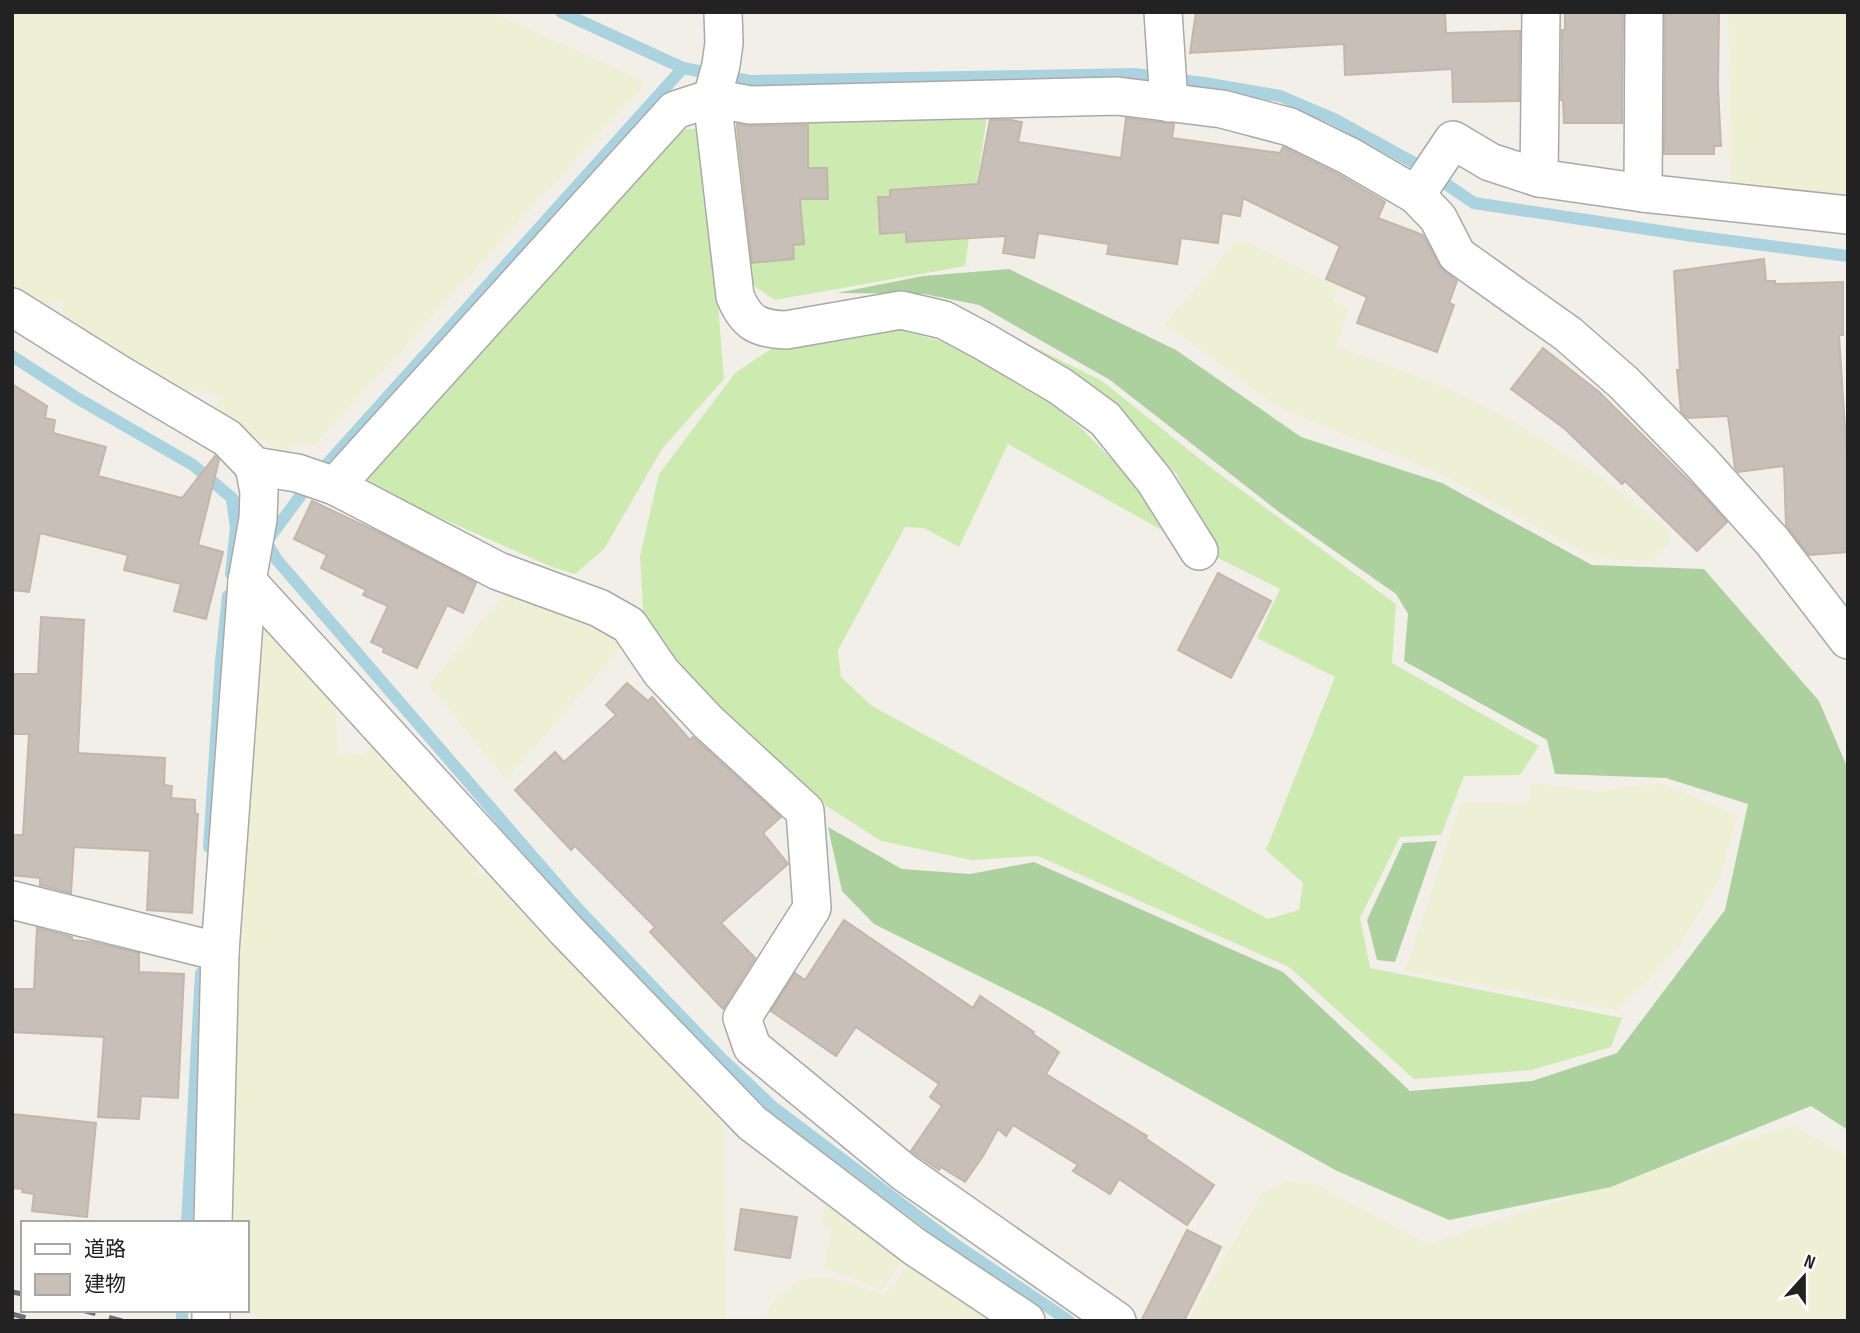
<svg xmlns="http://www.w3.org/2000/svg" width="1860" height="1333" font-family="'Sofia Sans Condensed','Noto Sans JP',sans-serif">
<rect width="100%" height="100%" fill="#f2efe9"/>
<g fill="#eef0d5">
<path d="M 12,12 L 491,12 L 636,77 L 644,82 L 639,90 L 315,445 L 299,443 L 284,453 L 211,412 L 220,399 L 206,390 L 179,393 L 66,325 L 62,315 L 64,305 L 56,301 L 47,312 L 12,286 Z"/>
<path d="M 1728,12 L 1848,12 L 1848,197 L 1731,183 Z"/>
<path d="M 1239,238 L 1338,287 L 1333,301 L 1349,307 L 1337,346 L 1445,387 L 1507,418 L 1590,469 L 1668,529 L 1669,542 L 1653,561 L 1595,559 L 1445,476 L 1277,407 L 1165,324 Z"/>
<path d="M 508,589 L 614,627 L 625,643 L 506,780 L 429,685 Z"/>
<path d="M 262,616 L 336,695 L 337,752 L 348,754 L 365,754 L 378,739 L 478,853 L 477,875 L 494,869 L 724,1119 L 725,1321 L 274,1321 L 234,1310 L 247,1310 L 247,1223 L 224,1223 L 231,977 Z"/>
<path d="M 1532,783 L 1597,791 L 1662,783 L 1737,815 L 1720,879 L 1680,945 L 1647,982 L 1617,1010 L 1405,971 L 1461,802 L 1527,804 Z"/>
<path d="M 1791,1125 L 1848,1156 L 1848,1321 L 1188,1321 L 1262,1193 L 1288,1181 L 1316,1184 L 1428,1244 Z"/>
<path d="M 826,1199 L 906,1254 L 882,1290 L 823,1268 L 832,1229 L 822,1225 Z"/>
<path d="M 912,1260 L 1005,1321 L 763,1321 L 774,1299 L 802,1278 L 829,1277 L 885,1295 Z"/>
</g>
<g fill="#cdebb0">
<path d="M 987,116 L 965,266 L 775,300 L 751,284 L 732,140 L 735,128 L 744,123 Z"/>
<path d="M 704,128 L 724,379 L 662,449 L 604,549 L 575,574 L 552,567 L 361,483 L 676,130 Z"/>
<path d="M 964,312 L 1102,381 L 1210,467 L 1396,604 L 1392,663 L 1539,746 L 1520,775 L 1464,776 L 1441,835 L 1400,837 L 1360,918 L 1370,968 L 1622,1018 L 1611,1047 L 1531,1070 L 1414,1079 L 1289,967 L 1038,856 L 972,860 L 881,841 L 791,783 L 697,695 L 644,624 L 640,556 L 659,474 L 735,373 L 789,337 L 878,324 L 948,343 L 1018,377 L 1081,428 L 1133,481 L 1174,537 L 1008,444 L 959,547 L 924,528 L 905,527 L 838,650 L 841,677 L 872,706 L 1085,822 L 1268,919 L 1299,910 L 1303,883 L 1266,850 L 1335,677 L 1257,638 L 1280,589 L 1216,557 L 1176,473 L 1063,368 Z"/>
</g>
<g fill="#add19e">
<path d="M 1009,269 L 1176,350 L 1301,437 L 1442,483 L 1592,565 L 1704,569 L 1819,701 L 1848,769 L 1848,1130 L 1811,1106 L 1611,1187 L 1449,1220 L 1337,1171 L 1051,1012 L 874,924 L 842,891 L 828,827 L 902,869 L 970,874 L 1034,862 L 1283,972 L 1410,1091 L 1532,1081 L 1617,1053 L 1725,910 L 1748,804 L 1666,778 L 1555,774 L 1547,740 L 1404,661 L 1408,614 L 1396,594 L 1279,512 L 1110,380 L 979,305 L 924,294 L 837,293 L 923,276 Z"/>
<path d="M 1437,841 L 1395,962 L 1377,960 L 1367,920 L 1403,843 Z"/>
</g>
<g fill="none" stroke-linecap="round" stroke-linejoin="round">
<g stroke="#aad3df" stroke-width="12">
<path d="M 561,12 L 683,68 L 750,81 L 1134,74 L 1204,83 L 1280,96 L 1334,119 L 1418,165 L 1474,203 L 1693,236 L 1848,256"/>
<path d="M 12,356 L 77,398 L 193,465 L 232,498 L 250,520"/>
<path d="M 263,536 L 277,560 L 577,908 L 719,1056 L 773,1107 L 956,1245 L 1069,1321"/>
<path d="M 267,541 L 301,495 L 328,463 L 683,68"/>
<path d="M 231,574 L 236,528 L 232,499"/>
<path d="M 209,847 L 221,661 L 228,596"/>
<path d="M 187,1223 L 201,973"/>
<path d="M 182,1321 L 182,1310"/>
</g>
</g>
<g fill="#c7bfb8" stroke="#c4b6ab" stroke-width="2">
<path d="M 1196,12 L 1445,12 L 1446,33 L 1520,31 L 1519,101 L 1453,102 L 1452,69 L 1345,75 L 1344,44 L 1190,53 Z"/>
<path d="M 1565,12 L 1623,12 L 1622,123 L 1564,123 L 1563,100 L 1561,100 L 1562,30 L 1565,30 Z"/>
<path d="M 1665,12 L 1719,12 L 1718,87 L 1721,146 L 1714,146 L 1714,154 L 1664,154 Z"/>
<path d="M 1126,118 L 1174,124 L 1172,138 L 1280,153 L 1283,147 L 1339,175 L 1385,202 L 1378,218 L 1423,235 L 1439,265 L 1445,272 L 1457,281 L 1449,303 L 1454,305 L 1437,352 L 1357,323 L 1367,297 L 1326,279 L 1340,246 L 1243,198 L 1240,216 L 1222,213 L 1218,243 L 1181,238 L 1177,264 L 1107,254 L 1109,244 L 1038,233 L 1034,258 L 1003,253 L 1006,236 L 906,242 L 906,232 L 880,234 L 878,197 L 890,197 L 890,190 L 978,184 L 990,120 L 1011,120 L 1022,122 L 1018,142 L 1121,158 Z"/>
<path d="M 737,124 L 751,126 L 808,125 L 808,168 L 827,168 L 828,199 L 800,199 L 804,244 L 793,245 L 794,259 L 752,263 Z"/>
<path d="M 1764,259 L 1766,281 L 1775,281 L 1775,284 L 1843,282 L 1843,335 L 1839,335 L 1848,476 L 1848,552 L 1809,555 L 1786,525 L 1784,466 L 1738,472 L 1735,468 L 1728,416 L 1688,418 L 1681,412 L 1677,370 L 1680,370 L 1674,271 Z"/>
<path d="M 1543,348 L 1599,392 L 1701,493 L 1727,522 L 1697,551 L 1625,481 L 1622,484 L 1565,429 L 1511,389 Z"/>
<path d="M 12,384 L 47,406 L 45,418 L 55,420 L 53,433 L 106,447 L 98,476 L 182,498 L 215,456 L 219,460 L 198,545 L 223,552 L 206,619 L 174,611 L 181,584 L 124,570 L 128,555 L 40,533 L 29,592 L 12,590 Z"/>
<path d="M 312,501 L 382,534 L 476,583 L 463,613 L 447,605 L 417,668 L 383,652 L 384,648 L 371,642 L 388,606 L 363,595 L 366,590 L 321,568 L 327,555 L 294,539 Z"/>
<path d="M 1218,573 L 1271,601 L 1231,678 L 1178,650 Z"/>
<path d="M 41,617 L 84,620 L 78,753 L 165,758 L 164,785 L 172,786 L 171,798 L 195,800 L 195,814 L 198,814 L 192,913 L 147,910 L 150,851 L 74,847 L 71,893 L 40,885 L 40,878 L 12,875 L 12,835 L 23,835 L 29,734 L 12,734 L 12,674 L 38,674 Z"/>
<path d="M 627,683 L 648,701 L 652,697 L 690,740 L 693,737 L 781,817 L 763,833 L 788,864 L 721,923 L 755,958 L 723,1009 L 650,932 L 655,927 L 575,846 L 571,850 L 515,790 L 555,752 L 564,762 L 616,715 L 606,705 Z"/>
<path d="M 844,920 L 973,1008 L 980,996 L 1034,1032 L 1033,1034 L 1059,1052 L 1046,1074 L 1147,1136 L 1145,1138 L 1214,1185 L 1187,1225 L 1119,1179 L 1110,1194 L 1073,1171 L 1078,1165 L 1013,1125 L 1006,1136 L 998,1129 L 983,1156 L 965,1182 L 941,1167 L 939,1170 L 911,1151 L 942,1106 L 930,1097 L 939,1084 L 856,1027 L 836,1056 L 771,1011 L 795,973 L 805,980 Z"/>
<path d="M 37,928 L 72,937 L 72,940 L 92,942 L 139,953 L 139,972 L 184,974 L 178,1098 L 141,1096 L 139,1119 L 98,1117 L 104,1037 L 12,1032 L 12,989 L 34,989 Z"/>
<path d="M 12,1114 L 96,1123 L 87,1217 L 32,1211 L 34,1194 L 22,1192 L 23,1189 L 12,1188 Z"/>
<path d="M 741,1209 L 797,1217 L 790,1258 L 735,1250 Z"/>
<path d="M 1187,1230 L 1221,1247 L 1184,1321 L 1141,1321 Z"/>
</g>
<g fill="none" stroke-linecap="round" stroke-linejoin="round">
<g stroke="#a9a9a9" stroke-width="40">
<g id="street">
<path d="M 723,12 L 724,43 L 721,65 L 712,98 L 735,296 C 746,323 758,329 786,330 L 901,310 L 944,320 L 985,342 L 1060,386 L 1105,419 L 1155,481 L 1199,551"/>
<path d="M 1163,12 L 1169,103"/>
<path d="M 1539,178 L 1541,12"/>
<path d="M 1643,193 L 1644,12"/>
<path d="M 1416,195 L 1453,140 L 1490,162 L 1539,178 L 1643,193 L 1848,215"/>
<path d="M 12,307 L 119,374 L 227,438 L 254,466 L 297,473 L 335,486 L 498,571 L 599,608 L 629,625 L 661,672 L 708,722 L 805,811 L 812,908 L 742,1018 L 752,1047 L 905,1173 L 1117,1321"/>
<path d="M 335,486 L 675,110 L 712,98 L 750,105 L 1117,96 L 1222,109 L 1290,127 L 1349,156 L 1416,195 L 1438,218 L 1457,255 L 1568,334 L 1624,383 L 1700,461 L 1772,541 L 1848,640"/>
<path d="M 247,581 L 566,930 L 752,1123 L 915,1247 L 1026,1321"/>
<path d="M 12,900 L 220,952"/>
<path d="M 213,1223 L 220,952 L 247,581 L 258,519 L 259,492 L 254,466"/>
<path d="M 211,1321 L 211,1310"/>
</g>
</g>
<use href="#street" stroke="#fff" stroke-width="37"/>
<g stroke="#707070" stroke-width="5" stroke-dasharray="14 14" stroke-linecap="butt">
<path d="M 12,1292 L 23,1294"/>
<path d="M 82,1310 L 122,1321"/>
<path d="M 12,1314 L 37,1321"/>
</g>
</g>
<rect width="1860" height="1333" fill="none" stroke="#222222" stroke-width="28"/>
<rect x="21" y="1221" width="228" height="91" fill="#ffffff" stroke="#a7a7a7" stroke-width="2"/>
<rect x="35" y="1244" width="35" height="10" fill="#ffffff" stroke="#a7a7a7" stroke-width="2"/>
<text x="84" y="1256" font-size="21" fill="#222222">道路</text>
<rect x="35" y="1274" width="35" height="21" fill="#c7bfb8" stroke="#a7a7a7" stroke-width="2"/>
<text x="84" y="1291" font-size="21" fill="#222222">建物</text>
<g transform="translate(1804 1277) rotate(21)" stroke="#ffffff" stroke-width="5" paint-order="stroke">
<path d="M0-5L12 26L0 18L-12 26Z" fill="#222222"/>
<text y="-10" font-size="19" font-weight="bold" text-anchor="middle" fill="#222222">N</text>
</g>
</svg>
